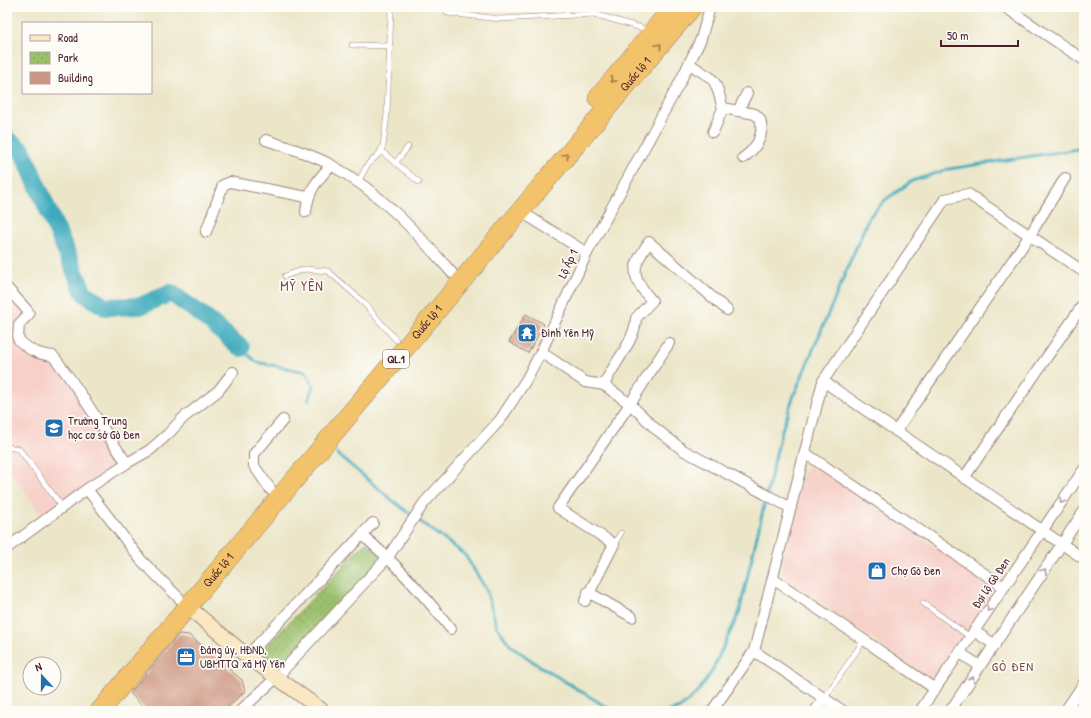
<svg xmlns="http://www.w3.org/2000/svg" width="1091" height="718" font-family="'Patrick Hand',sans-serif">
<defs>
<pattern id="park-dots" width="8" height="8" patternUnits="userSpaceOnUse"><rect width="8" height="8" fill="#9bc16d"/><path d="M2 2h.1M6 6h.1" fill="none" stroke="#87a55f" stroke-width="1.8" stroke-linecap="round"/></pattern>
</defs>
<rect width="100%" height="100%" fill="#fdfcf7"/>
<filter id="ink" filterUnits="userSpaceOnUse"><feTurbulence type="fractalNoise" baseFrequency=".025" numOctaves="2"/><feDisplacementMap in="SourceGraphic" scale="8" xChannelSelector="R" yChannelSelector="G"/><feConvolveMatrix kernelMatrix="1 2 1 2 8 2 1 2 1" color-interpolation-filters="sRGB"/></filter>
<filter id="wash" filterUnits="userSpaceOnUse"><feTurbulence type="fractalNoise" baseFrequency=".012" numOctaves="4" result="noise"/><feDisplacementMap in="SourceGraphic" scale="16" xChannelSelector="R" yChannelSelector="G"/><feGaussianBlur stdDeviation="0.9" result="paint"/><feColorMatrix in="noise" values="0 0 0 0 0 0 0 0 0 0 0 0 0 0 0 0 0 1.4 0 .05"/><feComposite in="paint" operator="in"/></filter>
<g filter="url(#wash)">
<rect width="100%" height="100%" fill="#ece6c9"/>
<g fill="#f7d0c9">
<path d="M 7,293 L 25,314 L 15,324 L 13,333 L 18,347 L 30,359 L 38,361 L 48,360 L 80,394 L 122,463 L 42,515 L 7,466 Z"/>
<path d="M 809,466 L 815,466 L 997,589 L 934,682 L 789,581 L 784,575 L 782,566 L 805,469 Z"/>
</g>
<path fill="url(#park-dots)" stroke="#72704c" d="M 366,542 L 383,558 L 280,667 L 262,651 Z"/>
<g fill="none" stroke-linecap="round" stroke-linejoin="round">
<g stroke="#3eabbd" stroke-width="3">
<path d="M 241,348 L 256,362 L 306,372 L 313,386 L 309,400"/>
<path d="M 336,453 L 397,504 L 465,555 L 486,589 L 497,627 L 510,645 L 535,663 L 613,711"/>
<path d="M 670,711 L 680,708 L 697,693 L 711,673 L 739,613 L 781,433 L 794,395 L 869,217 L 885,200 L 912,181 L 949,169 L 1084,148"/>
</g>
<path stroke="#3eabbd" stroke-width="18" d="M 7,139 L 22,150 L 84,293 L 105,307 L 140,306 L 171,293 L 203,316 L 241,348"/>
</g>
<g id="blocks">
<g fill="#cd9682">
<path d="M 526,314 L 544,324 L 528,353 L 509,342 Z"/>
<path d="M 179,634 L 189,635 L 242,680 L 245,691 L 224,711 L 147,711 L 130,693 Z"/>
</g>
</g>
</g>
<g filter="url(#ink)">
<use href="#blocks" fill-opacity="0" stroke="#9b827a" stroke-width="1"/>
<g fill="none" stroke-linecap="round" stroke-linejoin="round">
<g stroke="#9b827a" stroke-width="6">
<g id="lane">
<path d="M 447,13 L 500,19 L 594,14 L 648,30"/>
<path d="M 352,45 L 389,46"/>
<path d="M 381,151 L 419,182"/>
<path d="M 396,162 L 408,147"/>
<path d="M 358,182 L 368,164 L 379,154 L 383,146 L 387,114 L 391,12"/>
<path d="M 285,276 L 305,269 L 328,271 L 362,301 L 396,340"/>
<path d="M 7,447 L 19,449 L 63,508"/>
<path d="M 614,544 L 621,533"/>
<path d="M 923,603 L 970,637"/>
<path d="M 824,699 L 864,640"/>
</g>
</g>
<g stroke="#9b827a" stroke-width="12">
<g id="street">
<path d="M 1005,7 L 1084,60"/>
<path d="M 689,63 C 696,69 704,73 711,78 C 718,84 720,100 723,108 L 713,132"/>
<path d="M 723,108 L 755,114 L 760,119 C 765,135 756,149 743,158"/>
<path d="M 738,111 L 747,93"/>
<path d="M 266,140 C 287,147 311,154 331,165 C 379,191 417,233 452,273"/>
<path d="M 520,211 L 587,253"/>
<path d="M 306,212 C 308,190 317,181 331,165"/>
<path d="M 206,232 L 223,185 L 230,182 L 307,197"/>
<path d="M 7,288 L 27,310 L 29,314 L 19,324 L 18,339 C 29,351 38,354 53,356 C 81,390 101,428 127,463 L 87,489 L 141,560 L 180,599"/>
<path d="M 541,352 L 585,382 L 604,385 L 630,404 L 656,429 L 683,450 L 791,508"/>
<path d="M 823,381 L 1084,559"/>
<path d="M 604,385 C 613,364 636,340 636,318 L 652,301 C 630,275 631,269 649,242 L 727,310"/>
<path d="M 896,431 L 1030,235 L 1065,178"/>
<path d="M 805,453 L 1004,587"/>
<path d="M 127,463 L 150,450 L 168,434 L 183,418 L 218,391 L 233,372"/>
<path d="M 964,478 L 1084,303"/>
<path d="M 271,490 L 254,466 L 254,454 L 283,420"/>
<path d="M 362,535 C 396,563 424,595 451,629"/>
<path d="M 7,548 L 87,489"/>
<path d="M 773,579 L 864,640 L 935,689"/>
<path d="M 588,592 L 632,617"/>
<path d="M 585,601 L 614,544 L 558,508 L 630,404 L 669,343"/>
<path d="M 974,631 L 995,645"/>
<path d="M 754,651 L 843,711"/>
<path d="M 960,653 L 980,666"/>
<path d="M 247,656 L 373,523"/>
<path d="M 240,711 L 276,678 L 388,557 L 424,503 L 500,420 L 526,380 L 541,352 L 587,253 L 679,84 L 701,39 L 710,7"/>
<path d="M 712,711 L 754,651 L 823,381 L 945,199 L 968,194 L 1084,272"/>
<path d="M 815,711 L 824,699"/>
<path d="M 920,711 L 1084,469"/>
<path d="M 950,711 L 1084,511"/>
<path d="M 1065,711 L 1084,683"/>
</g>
</g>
<g stroke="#9b827a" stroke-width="16">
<path id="secondary" d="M 188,607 L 247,656 L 323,711"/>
</g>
<g stroke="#9b827a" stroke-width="20">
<g id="highway">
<path d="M 598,98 L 673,7"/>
<path id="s1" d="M 100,711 L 692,7"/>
</g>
</g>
<use href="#lane" stroke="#fff" stroke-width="5"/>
<use href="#street" stroke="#fff" stroke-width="10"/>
<use href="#secondary" stroke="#fae7c3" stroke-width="14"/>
<use href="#highway" stroke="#f2c36a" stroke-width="19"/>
</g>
<defs><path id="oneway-chevron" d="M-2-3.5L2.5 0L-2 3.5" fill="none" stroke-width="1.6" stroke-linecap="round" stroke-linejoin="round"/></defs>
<g stroke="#9e714a">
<use href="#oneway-chevron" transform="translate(659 46) rotate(-50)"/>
<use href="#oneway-chevron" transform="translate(613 80) rotate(130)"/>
<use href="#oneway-chevron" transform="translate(566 156) rotate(-50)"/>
</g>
<g stroke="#ae9aa0">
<use href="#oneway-chevron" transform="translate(1062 501) rotate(124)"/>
<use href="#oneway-chevron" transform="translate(1044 571) rotate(-56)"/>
<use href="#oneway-chevron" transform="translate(989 609) rotate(124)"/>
<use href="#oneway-chevron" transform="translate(972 679) rotate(-56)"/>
</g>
</g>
<defs>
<g id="temple-square" transform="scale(1)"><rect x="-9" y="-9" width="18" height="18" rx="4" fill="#1f6fb2" stroke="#fdfcf7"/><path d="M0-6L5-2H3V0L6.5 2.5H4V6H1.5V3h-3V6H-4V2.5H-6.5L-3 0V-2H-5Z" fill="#fff"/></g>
<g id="school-square" transform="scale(1)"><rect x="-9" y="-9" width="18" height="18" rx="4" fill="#1f6fb2" stroke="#fdfcf7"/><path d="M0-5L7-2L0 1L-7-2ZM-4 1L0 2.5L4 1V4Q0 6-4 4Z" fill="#fff"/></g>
<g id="shop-square" transform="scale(1)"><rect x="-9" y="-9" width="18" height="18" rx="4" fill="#1f6fb2" stroke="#fdfcf7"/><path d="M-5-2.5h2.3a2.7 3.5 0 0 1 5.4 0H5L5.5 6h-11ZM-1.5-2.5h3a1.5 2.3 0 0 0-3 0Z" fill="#fff"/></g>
<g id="office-square" transform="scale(1)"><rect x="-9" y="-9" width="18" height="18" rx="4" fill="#1f6fb2" stroke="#fdfcf7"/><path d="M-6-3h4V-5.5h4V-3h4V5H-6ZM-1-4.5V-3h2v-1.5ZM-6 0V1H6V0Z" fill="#fff"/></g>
</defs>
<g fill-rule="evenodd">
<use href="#temple-square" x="527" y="333"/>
<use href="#school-square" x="54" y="428"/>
<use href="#shop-square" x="877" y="571"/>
<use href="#office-square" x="186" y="657"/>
</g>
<g text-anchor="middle" stroke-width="3.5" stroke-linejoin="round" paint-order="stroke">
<rect fill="#fdfcf7" stroke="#806168" stroke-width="1" x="383" y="350" width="26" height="18" rx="3"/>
<g font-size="11" font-weight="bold" fill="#4a1f2b">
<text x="396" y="363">QL.1</text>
</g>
<g font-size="12" fill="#4a1f2b" stroke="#fdfcf7">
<text dy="4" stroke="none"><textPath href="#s1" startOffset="832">Quốc lộ 1</textPath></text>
<text transform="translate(568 264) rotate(-65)" y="4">Lộ Ấp 1</text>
<text dy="4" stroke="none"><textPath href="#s1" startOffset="508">Quốc lộ 1</textPath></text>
<text dy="4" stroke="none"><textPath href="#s1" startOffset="184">Quốc lộ 1</textPath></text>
<text transform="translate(991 583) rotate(-56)" y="4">Đại lộ Gò Đen</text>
</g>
<g font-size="12" fill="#4a1f2b" stroke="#fdfcf7" text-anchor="start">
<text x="541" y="337">Đình Yên Mỹ</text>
<text x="68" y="425">Trường Trung<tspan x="68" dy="14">học cơ sở Gò Đen</tspan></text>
<text x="891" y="575">Chợ Gò Đen</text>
<text x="200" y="654">Đảng ủy, HĐND,<tspan x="200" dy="14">UBMTTQ xã Mỹ Yên</tspan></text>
</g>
<g font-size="13" letter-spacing="1" fill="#784949" stroke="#fdfcf7">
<text x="1013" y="671">GÒ ĐEN</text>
</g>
<g font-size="14" letter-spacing="1" fill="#784949" stroke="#fdfcf7">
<text x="302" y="291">MỸ YÊN</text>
</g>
</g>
<rect width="1091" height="718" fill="none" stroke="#fdfcf7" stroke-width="24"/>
<rect x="22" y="22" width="130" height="72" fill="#fdfcf7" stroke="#b5a4a5"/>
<rect x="30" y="35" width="20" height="6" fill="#fae7c3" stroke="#b5a4a5"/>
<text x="58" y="42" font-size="12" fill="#4a1f2b">Road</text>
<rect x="30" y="52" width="20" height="12" fill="url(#park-dots)" stroke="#b5a4a5"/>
<text x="58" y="62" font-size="12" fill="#4a1f2b">Park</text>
<rect x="30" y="72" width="20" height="12" fill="#cd9682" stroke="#b5a4a5"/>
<text x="58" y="82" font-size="12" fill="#4a1f2b">Building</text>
<g transform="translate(42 676) rotate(339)"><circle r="19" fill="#fdfcf7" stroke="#b5a4a5"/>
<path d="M0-3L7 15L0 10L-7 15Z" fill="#1f6fb2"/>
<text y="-6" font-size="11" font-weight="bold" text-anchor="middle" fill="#4a1f2b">N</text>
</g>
<path d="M941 40v6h77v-6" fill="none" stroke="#4a1f2b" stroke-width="2"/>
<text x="947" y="40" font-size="12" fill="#4a1f2b" stroke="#fdfcf7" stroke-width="3" paint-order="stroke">50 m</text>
</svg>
